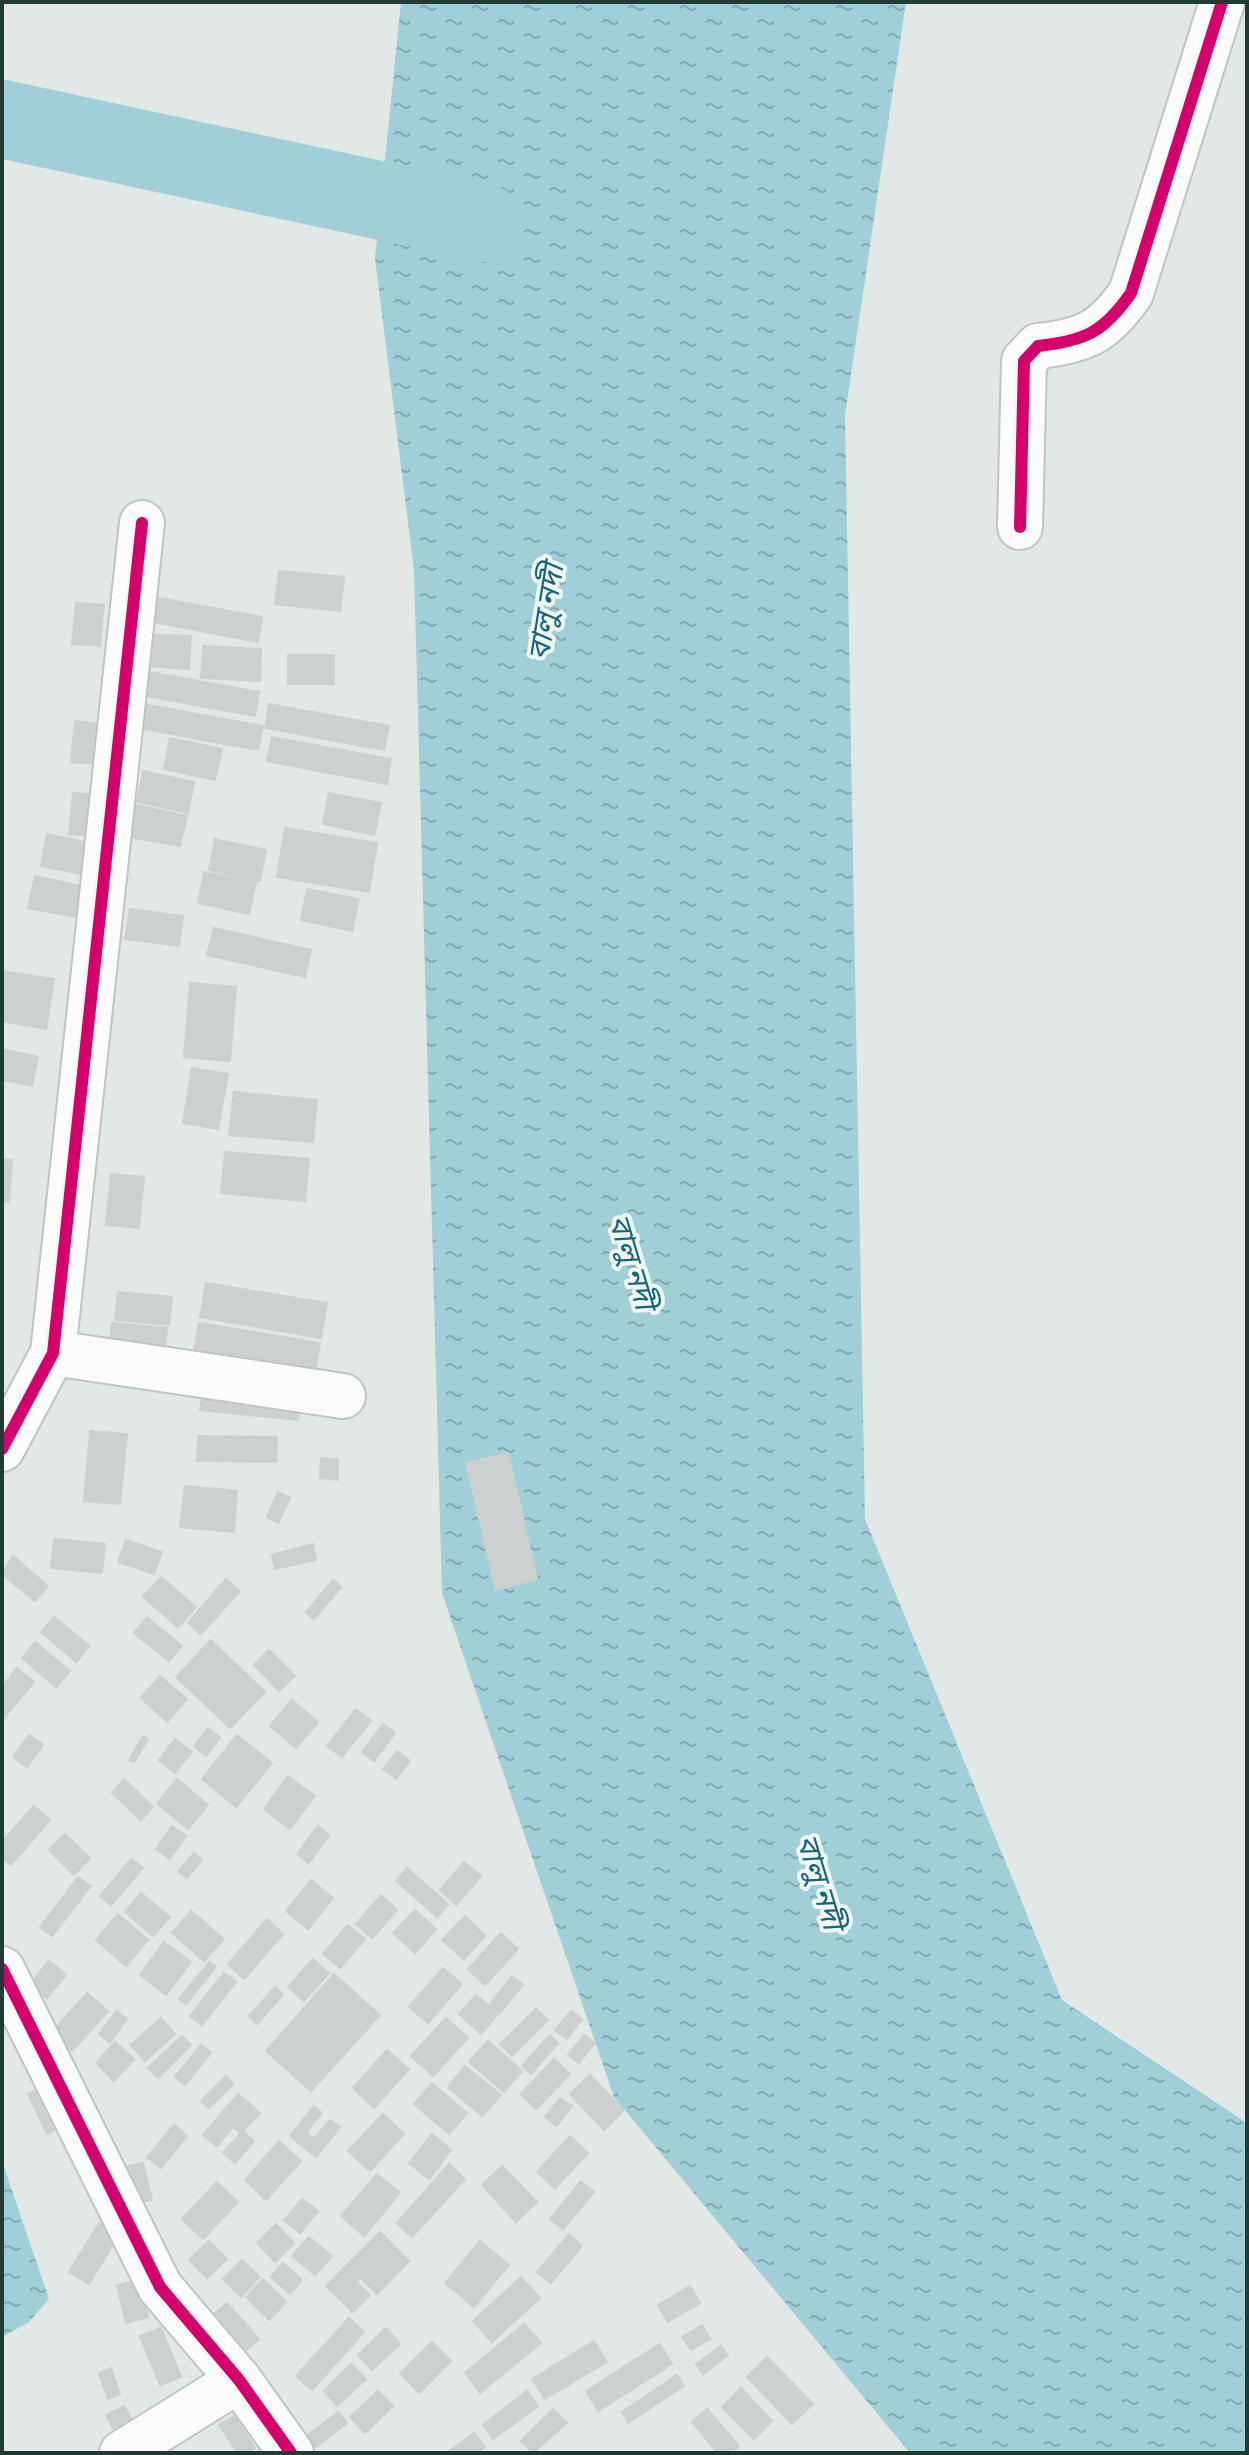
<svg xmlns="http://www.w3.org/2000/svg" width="1249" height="2455" font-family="'Exo 2','Noto Sans Bengali',sans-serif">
<defs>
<pattern id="water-ripples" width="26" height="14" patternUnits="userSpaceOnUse" patternTransform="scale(2)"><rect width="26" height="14" fill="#a0cfd8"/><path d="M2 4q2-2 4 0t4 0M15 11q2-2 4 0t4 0" fill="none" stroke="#82a9b0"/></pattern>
</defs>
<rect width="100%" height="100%" fill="#e2e8e5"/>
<g fill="url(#water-ripples)">
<path d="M 401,2 L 906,2 L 845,415 L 865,1519 L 1062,2000 L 1247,2123 L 1247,2453 L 910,2453 L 614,2097 L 442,1593 L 414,570 L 375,258 Z"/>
<path d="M 2,2161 L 49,2299 L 29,2322 L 2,2337 Z"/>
</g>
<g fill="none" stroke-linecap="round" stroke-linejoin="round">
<path stroke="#a0cfd8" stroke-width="78" d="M 2,119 L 485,223"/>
</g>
<g fill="#ccd1cf" stroke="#cad1ce" stroke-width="2">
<path d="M 279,571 L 344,577 L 340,611 L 275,604 Z"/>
<path d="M 143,595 L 262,617 L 258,642 L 138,619 Z"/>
<path d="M 76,603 L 104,605 L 100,646 L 72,644 Z"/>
<path d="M 132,634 L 191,636 L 189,669 L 130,665 Z"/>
<path d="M 203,646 L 261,649 L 260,681 L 201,678 Z"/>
<rect x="288" y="655" width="46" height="29"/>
<path d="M 139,670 L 259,692 L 255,716 L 135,694 Z"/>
<path d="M 143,704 L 263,726 L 258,750 L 138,728 Z"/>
<path d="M 269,704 L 389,726 L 384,750 L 265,728 Z"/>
<path d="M 75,721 L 103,724 L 100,764 L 71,762 Z"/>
<path d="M 272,737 L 391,759 L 387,784 L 267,761 Z"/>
<path d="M 170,738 L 222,749 L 215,780 L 164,769 Z"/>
<path d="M 143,771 L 194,782 L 188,813 L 137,802 Z"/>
<path d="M 73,793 L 101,795 L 98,836 L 69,834 Z"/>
<path d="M 329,793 L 381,803 L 374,835 L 323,824 Z"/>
<path d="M 136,805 L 187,816 L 180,846 L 129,837 Z"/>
<path d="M 285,828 L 377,843 L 369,892 L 277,877 Z"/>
<path d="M 47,834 L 99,845 L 92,876 L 41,866 Z"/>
<path d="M 215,839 L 266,850 L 260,881 L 209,870 Z"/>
<path d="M 204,872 L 256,882 L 249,914 L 198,903 Z"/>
<path d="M 35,876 L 86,887 L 80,918 L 28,908 Z"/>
<path d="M 307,889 L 359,899 L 352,931 L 301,920 Z"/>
<path d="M 130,909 L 183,916 L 179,946 L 125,939 Z"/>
<path d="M 214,928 L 311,950 L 305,977 L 207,955 Z"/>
<path d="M 2,971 L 54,979 L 46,1029 L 2,1021 Z"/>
<path d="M 190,983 L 236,987 L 230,1061 L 184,1057 Z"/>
<path d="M 2,1049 L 38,1057 L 32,1086 L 2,1080 Z"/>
<path d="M 192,1068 L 228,1074 L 218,1129 L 183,1123 Z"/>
<path d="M 234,1092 L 317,1100 L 313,1142 L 229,1135 Z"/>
<path d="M 225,1152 L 309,1159 L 305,1201 L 221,1193 Z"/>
<path d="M 2,1160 L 12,1160 L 9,1202 L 2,1201 Z"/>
<path d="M 111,1174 L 144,1177 L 139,1228 L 106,1225 Z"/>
<path d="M 206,1283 L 327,1303 L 321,1338 L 200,1317 Z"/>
<path d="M 118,1292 L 172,1297 L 169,1325 L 115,1320 Z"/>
<path d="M 112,1323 L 167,1328 L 164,1356 L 109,1351 Z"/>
<path d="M 199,1323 L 320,1343 L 314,1378 L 193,1357 Z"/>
<path d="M 203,1391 L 300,1401 L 298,1420 L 200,1410 Z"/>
<path d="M 90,1431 L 127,1434 L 120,1504 L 84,1501 Z"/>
<path d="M 198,1436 L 277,1437 L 276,1462 L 197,1461 Z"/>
<path d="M 508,1453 L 537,1579 L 496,1590 L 466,1463 Z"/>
<path d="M 321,1458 L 338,1459 L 338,1480 L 320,1478 Z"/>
<path d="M 185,1486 L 237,1491 L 234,1532 L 180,1527 Z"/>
<path d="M 278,1492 L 290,1498 L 278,1523 L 267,1517 Z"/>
<path d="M 54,1539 L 105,1544 L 102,1573 L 51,1568 Z"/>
<path d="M 126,1540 L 162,1552 L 154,1574 L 118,1562 Z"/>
<path d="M 313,1544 L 316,1560 L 275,1569 L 272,1555 Z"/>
<path d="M 13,1556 L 48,1586 L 35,1601 L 2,1574 Z"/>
<path d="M 161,1577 L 196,1607 L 178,1627 L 143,1597 Z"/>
<path d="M 226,1579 L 240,1591 L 201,1634 L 188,1623 Z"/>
<path d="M 333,1580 L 341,1587 L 314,1619 L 306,1612 Z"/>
<path d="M 54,1617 L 89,1646 L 76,1662 L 41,1632 Z"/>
<path d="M 147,1617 L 182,1646 L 169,1661 L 134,1633 Z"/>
<path d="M 211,1640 L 265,1692 L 230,1728 L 176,1677 Z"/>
<path d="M 35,1642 L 70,1671 L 56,1687 L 22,1658 Z"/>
<path d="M 269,1650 L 295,1676 L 279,1691 L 254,1665 Z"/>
<path d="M 17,1668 L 34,1682 L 2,1720 L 2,1687 Z"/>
<path d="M 160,1676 L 187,1699 L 167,1722 L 141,1698 Z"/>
<path d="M 292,1700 L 318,1722 L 296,1748 L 270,1726 Z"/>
<path d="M 356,1709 L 371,1721 L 342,1757 L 327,1746 Z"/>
<path d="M 383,1724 L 395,1733 L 374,1761 L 362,1752 Z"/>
<path d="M 208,1728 L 220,1738 L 206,1756 L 194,1746 Z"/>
<path d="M 29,1735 L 43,1745 L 27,1767 L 13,1757 Z"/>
<path d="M 237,1735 L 272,1763 L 236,1807 L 202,1779 Z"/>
<path d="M 143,1736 L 148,1739 L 134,1762 L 129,1760 Z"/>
<path d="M 175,1739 L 192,1752 L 175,1773 L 159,1760 Z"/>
<path d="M 397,1751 L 410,1761 L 396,1779 L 383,1769 Z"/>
<path d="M 288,1776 L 315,1796 L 290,1829 L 264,1809 Z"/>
<path d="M 124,1779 L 153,1807 L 141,1820 L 112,1793 Z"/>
<path d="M 177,1779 L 208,1805 L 188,1829 L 157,1803 Z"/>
<path d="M 34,1806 L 50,1820 L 11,1865 L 2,1857 L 2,1842 Z"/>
<path d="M 172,1826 L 186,1836 L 170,1859 L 156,1849 Z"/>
<path d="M 318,1826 L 329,1835 L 309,1863 L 297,1854 Z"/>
<path d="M 65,1834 L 90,1858 L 74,1875 L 49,1850 Z"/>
<path d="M 194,1853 L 202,1860 L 187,1878 L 178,1871 Z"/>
<path d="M 131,1859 L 143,1868 L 111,1905 L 100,1896 Z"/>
<path d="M 464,1862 L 481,1876 L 456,1905 L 440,1890 Z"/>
<path d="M 407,1868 L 448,1904 L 437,1917 L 396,1881 Z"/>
<path d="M 78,1877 L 91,1886 L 52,1936 L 40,1927 Z"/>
<path d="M 311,1880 L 333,1898 L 308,1929 L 286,1911 Z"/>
<path d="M 141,1893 L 170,1917 L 153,1936 L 125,1912 Z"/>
<path d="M 381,1895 L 397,1910 L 372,1938 L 356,1924 Z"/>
<path d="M 415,1910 L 436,1929 L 415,1953 L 393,1933 Z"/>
<path d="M 191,1911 L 224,1939 L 204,1961 L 172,1933 Z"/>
<path d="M 118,1914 L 148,1940 L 126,1966 L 96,1940 Z"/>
<path d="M 465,1916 L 485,1936 L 464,1959 L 442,1940 Z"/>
<path d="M 267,1919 L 283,1934 L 244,1979 L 228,1964 Z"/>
<path d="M 348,1925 L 365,1939 L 340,1968 L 323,1954 Z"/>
<path d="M 501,1933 L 518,1949 L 485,1985 L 468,1969 Z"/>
<path d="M 164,1942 L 191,1962 L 166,1995 L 140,1975 Z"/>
<path d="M 313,1959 L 329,1973 L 304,2001 L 288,1987 Z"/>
<path d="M 49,1961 L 66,1975 L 47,1998 L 30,1984 Z"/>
<path d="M 209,1962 L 216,1967 L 186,2004 L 179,1999 Z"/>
<path d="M 443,1968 L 462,1984 L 428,2023 L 409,2007 Z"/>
<path d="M 224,1973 L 236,1982 L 202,2025 L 190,2016 Z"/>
<path d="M 334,1974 L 380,2015 L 311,2091 L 266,2051 Z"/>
<path d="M 512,1976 L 523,1985 L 500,2013 L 490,2004 Z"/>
<path d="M 275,1987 L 283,1995 L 257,2024 L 249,2016 Z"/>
<path d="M 87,1993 L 108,2011 L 72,2051 L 52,2032 Z"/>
<path d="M 476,1995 L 498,2014 L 481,2034 L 459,2014 Z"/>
<path d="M 536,2009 L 548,2020 L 512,2056 L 500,2044 Z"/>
<path d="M 117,2011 L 127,2019 L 110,2042 L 99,2034 Z"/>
<path d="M 571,2011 L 582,2019 L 567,2039 L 555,2030 Z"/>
<path d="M 161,2018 L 175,2034 L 145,2061 L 131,2045 Z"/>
<path d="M 446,2018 L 468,2038 L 433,2076 L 411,2056 Z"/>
<path d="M 550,2035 L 558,2043 L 531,2074 L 522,2066 Z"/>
<path d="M 584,2035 L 595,2043 L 579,2063 L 568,2055 Z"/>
<path d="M 182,2036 L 191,2045 L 158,2078 L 148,2068 Z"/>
<path d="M 488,2041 L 522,2071 L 504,2092 L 469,2062 Z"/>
<path d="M 115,2042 L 134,2059 L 114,2081 L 96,2063 Z"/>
<path d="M 201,2045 L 211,2053 L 185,2085 L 175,2077 Z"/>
<path d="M 387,2050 L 409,2069 L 374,2108 L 353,2088 Z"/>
<path d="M 554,2059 L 570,2074 L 536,2109 L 521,2094 Z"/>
<path d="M 465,2066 L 501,2095 L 482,2116 L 448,2087 Z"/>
<path d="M 590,2075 L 624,2110 L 604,2130 L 570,2094 Z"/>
<path d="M 226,2076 L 233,2084 L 209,2108 L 201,2101 Z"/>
<path d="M 432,2083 L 467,2113 L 449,2134 L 414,2104 Z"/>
<path d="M 46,2085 L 65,2125 L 47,2134 L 28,2094 Z"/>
<path d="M 238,2094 L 260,2113 L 243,2131 L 254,2141 L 235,2163 L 223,2153 L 241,2133 L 233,2127 L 217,2146 L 203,2135 Z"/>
<path d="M 560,2098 L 572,2106 L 556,2126 L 545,2117 Z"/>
<path d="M 314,2106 L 322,2113 L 306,2132 L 314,2139 L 330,2120 L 340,2127 L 316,2157 L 290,2136 Z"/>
<path d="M 383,2114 L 404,2134 L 370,2171 L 348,2151 Z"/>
<path d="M 174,2125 L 187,2136 L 161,2168 L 147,2157 Z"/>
<path d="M 432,2134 L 451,2150 L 429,2179 L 409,2163 Z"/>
<path d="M 570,2136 L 588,2153 L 555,2188 L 537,2172 Z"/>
<path d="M 279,2141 L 301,2161 L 266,2200 L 245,2180 Z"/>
<path d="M 143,2163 L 152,2200 L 130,2205 L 121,2168 Z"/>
<path d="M 449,2164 L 465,2179 L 412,2237 L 397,2223 Z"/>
<path d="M 502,2166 L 537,2202 L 516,2222 L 482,2185 Z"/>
<path d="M 377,2174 L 400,2193 L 364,2236 L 341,2216 Z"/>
<path d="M 581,2181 L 594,2192 L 563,2229 L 550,2219 Z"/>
<path d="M 217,2182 L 238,2202 L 203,2239 L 182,2219 Z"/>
<path d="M 302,2199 L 318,2211 L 300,2233 L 284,2220 Z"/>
<path d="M 99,2223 L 119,2235 L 89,2284 L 69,2272 Z"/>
<path d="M 276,2224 L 294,2243 L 275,2262 L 257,2243 Z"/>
<path d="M 380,2232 L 409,2261 L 377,2294 L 361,2278 L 356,2282 L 370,2295 L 353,2312 L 326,2286 Z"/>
<path d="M 569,2234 L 582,2246 L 551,2283 L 537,2272 Z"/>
<path d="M 309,2237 L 332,2256 L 315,2275 L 292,2256 Z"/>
<path d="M 209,2241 L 227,2259 L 207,2278 L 189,2260 Z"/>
<path d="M 480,2241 L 509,2265 L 474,2307 L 445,2283 Z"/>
<path d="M 242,2260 L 260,2277 L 241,2297 L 223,2279 Z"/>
<path d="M 283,2263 L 302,2280 L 290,2294 L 271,2277 Z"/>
<path d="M 521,2277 L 540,2298 L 492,2342 L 473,2321 Z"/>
<path d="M 263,2279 L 286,2302 L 269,2320 L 246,2297 Z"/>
<path d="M 139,2280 L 148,2317 L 126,2323 L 117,2285 Z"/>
<path d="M 690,2286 L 700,2303 L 668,2322 L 658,2305 Z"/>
<path d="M 227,2303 L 259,2339 L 231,2363 L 200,2327 Z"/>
<path d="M 349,2318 L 364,2332 L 312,2390 L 296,2376 Z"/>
<path d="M 524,2324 L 541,2343 L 480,2393 L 465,2373 Z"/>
<path d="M 702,2325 L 710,2339 L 691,2350 L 682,2337 Z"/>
<path d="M 161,2328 L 181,2377 L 160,2385 L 140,2336 Z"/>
<path d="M 386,2328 L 400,2344 L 372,2370 L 358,2355 Z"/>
<path d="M 594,2341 L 607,2362 L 545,2399 L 532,2379 Z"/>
<path d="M 432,2342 L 451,2361 L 419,2393 L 400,2373 Z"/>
<path d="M 660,2344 L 672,2364 L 598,2411 L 586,2391 Z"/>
<path d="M 721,2346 L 728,2355 L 703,2374 L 696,2364 Z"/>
<path d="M 767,2357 L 813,2404 L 792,2424 L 747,2377 Z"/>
<path d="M 351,2364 L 366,2379 L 337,2406 L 324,2391 Z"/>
<path d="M 111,2368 L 120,2394 L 108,2399 L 99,2373 Z"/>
<path d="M 677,2375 L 684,2386 L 628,2423 L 622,2412 Z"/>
<path d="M 741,2388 L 772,2421 L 754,2439 L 722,2407 Z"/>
<path d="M 378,2391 L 393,2406 L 365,2433 L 350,2417 Z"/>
<path d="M 527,2391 L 538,2406 L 493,2439 L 483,2425 Z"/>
<path d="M 124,2406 L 138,2431 L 120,2441 L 106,2415 Z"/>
<path d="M 553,2409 L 567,2423 L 533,2453 L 521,2441 Z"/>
<path d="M 707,2409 L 739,2446 L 730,2453 L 718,2453 L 692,2422 Z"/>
<path d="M 338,2412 L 347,2423 L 316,2447 L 307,2436 Z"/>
<path d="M 234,2416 L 255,2448 L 248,2453 L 238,2453 L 219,2425 Z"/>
<path d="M 474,2433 L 485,2447 L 477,2453 L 446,2453 Z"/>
</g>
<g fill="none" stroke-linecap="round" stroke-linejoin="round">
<g stroke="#bfc5c2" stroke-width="48">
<g id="street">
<path d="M 1020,527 L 1024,361 L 1038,346 C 1085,341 1104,332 1131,293 L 1222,2"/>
<path d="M 53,1353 L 343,1396"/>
<path d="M 2,1449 L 53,1353 L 142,523"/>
<path d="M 2,1969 L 160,2287 L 239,2380 L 291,2453"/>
<path d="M 122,2453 L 239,2380"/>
</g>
</g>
<use href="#street" stroke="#fbfcfb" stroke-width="44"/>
<g stroke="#eff7f3" stroke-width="17">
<g id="cycleway">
<path d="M 1020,527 L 1024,361 L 1038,346 C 1085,341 1104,332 1131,293 L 1222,2"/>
<path d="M 2,1449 L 53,1353 L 142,523"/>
<path d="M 2,1969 L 160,2287 L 239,2380 L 291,2453"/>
</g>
</g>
<use href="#cycleway" stroke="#d6006c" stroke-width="12"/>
</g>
<g text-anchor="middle" stroke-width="8" stroke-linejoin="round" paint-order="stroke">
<g font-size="30" font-style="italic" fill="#196578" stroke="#eff7f3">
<text transform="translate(546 612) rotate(-81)" y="10">বালু নদী</text>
<text transform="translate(632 1262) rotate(73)" y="10">বালু নদী</text>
<text transform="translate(820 1882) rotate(73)" y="10">বালু নদী</text>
</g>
</g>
<rect width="1249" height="2455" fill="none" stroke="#1f3b34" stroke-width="8"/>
</svg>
